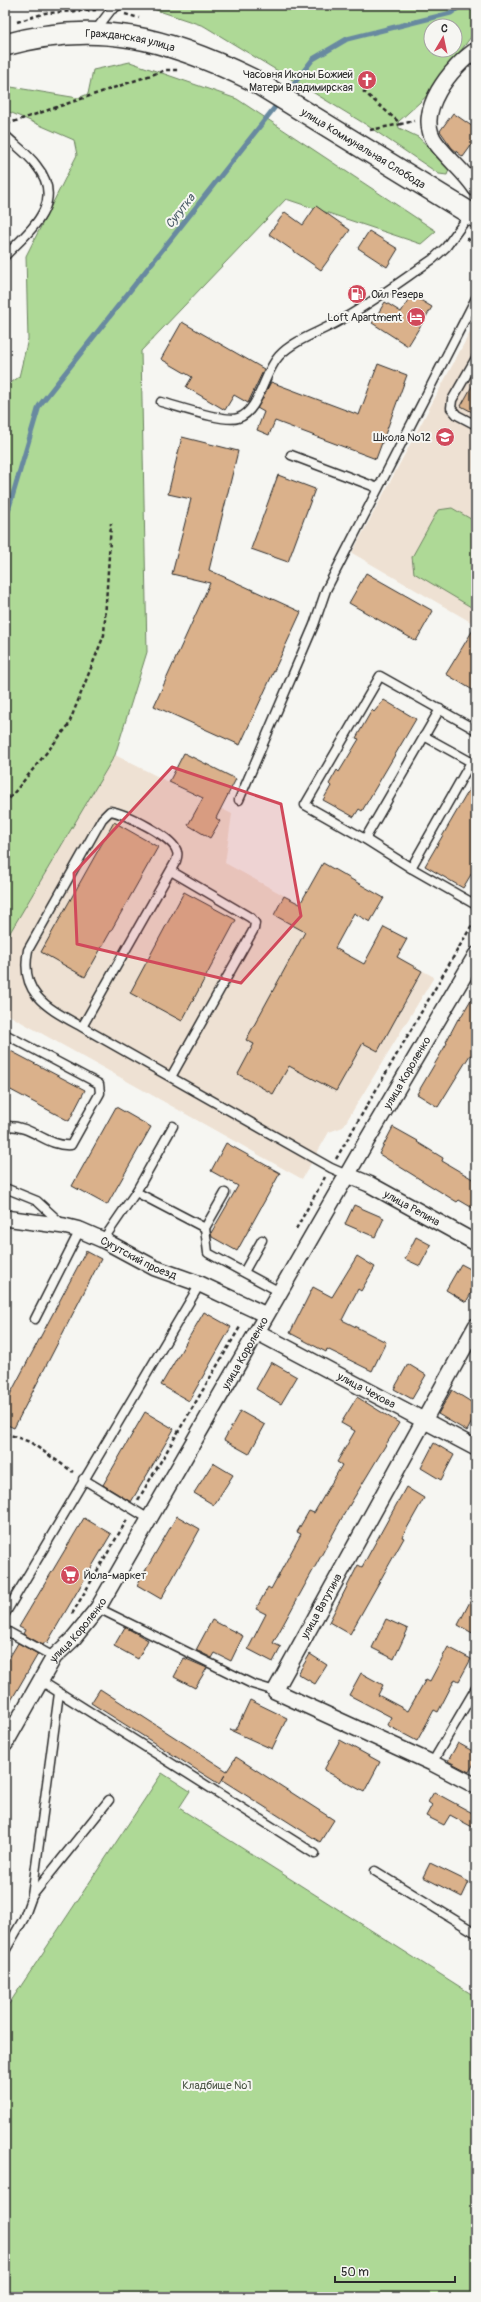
<svg xmlns="http://www.w3.org/2000/svg" width="481" height="2302" font-family="Pangolin,sans-serif">
<rect width="100%" height="100%" fill="#f6f6f2"/>
<filter id="ink" filterUnits="userSpaceOnUse"><feTurbulence type="fractalNoise" baseFrequency=".025" numOctaves="2"/><feDisplacementMap in="SourceGraphic" scale="8" xChannelSelector="R" yChannelSelector="G"/><feConvolveMatrix kernelMatrix="1 2 1 2 8 2 1 2 1" color-interpolation-filters="sRGB"/></filter>
<g filter="url(#ink)">
<g fill="#eee1d3">
<path d="M 476,321 L 476,625 L 352,553 Z"/>
<path d="M 115,755 L 232,814 L 225,863 L 345,929 L 335,948 L 364,964 L 384,927 L 407,939 L 398,957 L 434,977 L 343,1127 L 329,1132 L 302,1179 L 5,1013 L 5,941 Z"/>
</g>
<g fill="#aed996" stroke="#6c8260" fill-rule="evenodd">
<path d="M 141,5 L 476,5 L 476,30 L 430,93 L 398,122 L 399,128 L 418,137 L 450,167 L 447,175 L 439,174 L 365,124 L 204,26 ZM 431,26 L 455,26 L 455,50 L 431,50 Z"/>
<path d="M 130,62 L 237,99 L 436,231 L 421,244 L 286,199 L 141,351 L 147,652 L 115,755 L 5,941 L 5,387 L 19,377 L 28,339 L 26,256 L 77,155 L 74,140 L 5,110 L 5,86 L 78,98 L 88,94 L 93,70 Z"/>
<path d="M 452,508 L 476,522 L 476,610 L 414,573 L 412,557 L 438,510 Z"/>
<path d="M 162,1773 L 190,1791 L 179,1808 L 476,1997 L 476,2287 L 470,2297 L 5,2297 L 5,2010 Z"/>
</g>
<g fill="none" stroke-linecap="round" stroke-linejoin="round">
<g stroke="#6789a0" stroke-width="5">
<path d="M 285,95 L 313,59 L 347,39 L 451,13 L 462,5"/>
<path d="M 5,521 L 39,406 L 279,102"/>
</g>
</g>
<g fill="#dab18b" stroke="#2b2b2b">
<path d="M 453,113 L 476,129 L 476,139 L 463,157 L 452,148 L 440,131 Z"/>
<path d="M 316,206 L 350,230 L 321,270 L 269,234 L 285,212 L 303,225 Z"/>
<path d="M 369,231 L 398,249 L 387,267 L 358,248 Z"/>
<path d="M 412,295 L 432,307 L 408,346 L 372,323 L 385,302 L 401,312 Z"/>
<path d="M 182,322 L 264,369 L 248,403 L 234,395 L 225,410 L 186,387 L 192,377 L 161,359 Z"/>
<path d="M 378,364 L 407,375 L 376,459 L 275,421 L 269,435 L 257,430 L 264,412 L 257,408 L 271,382 L 359,415 Z"/>
<path d="M 476,379 L 476,414 L 461,406 Z"/>
<path d="M 182,437 L 238,451 L 209,570 L 301,612 L 240,745 L 154,706 L 210,583 L 172,574 L 191,499 L 168,494 Z"/>
<path d="M 278,475 L 315,489 L 288,562 L 251,549 Z"/>
<path d="M 366,573 L 433,611 L 416,641 L 349,603 Z"/>
<path d="M 476,625 L 476,692 L 446,674 Z"/>
<path d="M 384,700 L 416,719 L 362,811 L 359,809 L 354,817 L 323,800 L 331,786 L 329,784 L 337,770 L 339,772 L 359,739 L 356,738 L 372,710 L 374,712 Z"/>
<path d="M 184,753 L 236,779 L 216,818 L 220,821 L 210,838 L 188,825 L 203,798 L 169,782 Z"/>
<path d="M 476,778 L 476,866 L 463,888 L 425,866 Z"/>
<path d="M 114,822 L 158,847 L 85,977 L 41,952 Z"/>
<path d="M 323,863 L 384,898 L 370,922 L 354,913 L 335,948 L 364,964 L 384,927 L 407,939 L 397,957 L 422,971 L 378,1051 L 363,1043 L 336,1091 L 289,1066 L 273,1094 L 238,1074 L 254,1044 L 246,1040 L 305,932 L 274,915 L 284,896 L 300,904 Z"/>
<path d="M 184,892 L 236,920 L 182,1021 L 130,993 Z"/>
<path d="M 476,991 L 476,1058 L 470,1055 L 438,1107 L 417,1094 L 447,1043 L 446,1042 L 458,1019 L 459,1020 Z"/>
<path d="M 5,1048 L 85,1090 L 69,1121 L 5,1087 Z"/>
<path d="M 116,1107 L 151,1127 L 107,1205 L 72,1186 Z"/>
<path d="M 393,1127 L 418,1141 L 417,1142 L 443,1158 L 442,1161 L 476,1181 L 476,1210 L 459,1200 L 457,1202 L 379,1154 Z"/>
<path d="M 226,1143 L 280,1173 L 237,1251 L 212,1237 L 211,1233 L 238,1186 L 211,1171 Z"/>
<path d="M 354,1205 L 384,1218 L 375,1237 L 345,1224 Z"/>
<path d="M 416,1237 L 431,1245 L 420,1266 L 405,1259 Z"/>
<path d="M 86,1251 L 101,1259 L 14,1428 L 5,1424 L 5,1404 Z"/>
<path d="M 357,1256 L 375,1267 L 361,1291 L 358,1289 L 342,1320 L 386,1342 L 372,1371 L 327,1349 L 326,1352 L 290,1333 L 313,1287 L 332,1297 Z"/>
<path d="M 461,1264 L 476,1272 L 476,1285 L 466,1302 L 446,1290 Z"/>
<path d="M 204,1312 L 231,1327 L 189,1401 L 161,1385 Z"/>
<path d="M 271,1362 L 297,1377 L 281,1404 L 256,1389 Z"/>
<path d="M 408,1364 L 426,1375 L 412,1399 L 394,1389 Z"/>
<path d="M 452,1390 L 476,1405 L 476,1414 L 467,1431 L 438,1414 Z"/>
<path d="M 357,1397 L 399,1423 L 343,1516 L 273,1643 L 281,1647 L 273,1662 L 248,1649 L 266,1614 L 256,1609 L 268,1587 L 271,1589 L 301,1534 L 297,1532 L 309,1511 L 314,1513 L 342,1465 L 337,1462 L 355,1431 L 341,1423 Z"/>
<path d="M 240,1411 L 265,1425 L 249,1454 L 224,1440 Z"/>
<path d="M 145,1412 L 174,1429 L 131,1502 L 103,1485 Z"/>
<path d="M 434,1443 L 454,1455 L 441,1480 L 421,1468 Z"/>
<path d="M 213,1463 L 233,1475 L 214,1505 L 194,1493 Z"/>
<path d="M 406,1487 L 424,1498 L 402,1537 L 404,1538 L 350,1634 L 329,1622 L 358,1565 L 362,1567 Z"/>
<path d="M 177,1516 L 200,1529 L 161,1599 L 137,1585 Z"/>
<path d="M 84,1518 L 111,1534 L 47,1643 L 45,1642 L 43,1645 L 23,1634 L 25,1630 L 19,1627 Z"/>
<path d="M 476,1590 L 476,1635 L 458,1625 Z"/>
<path d="M 386,1619 L 408,1629 L 394,1659 L 372,1648 Z"/>
<path d="M 212,1620 L 243,1636 L 231,1661 L 215,1653 L 212,1658 L 196,1650 Z"/>
<path d="M 125,1627 L 148,1640 L 138,1659 L 114,1646 Z"/>
<path d="M 18,1643 L 38,1654 L 5,1711 L 5,1665 Z"/>
<path d="M 448,1647 L 471,1659 L 459,1681 L 455,1679 L 438,1712 L 434,1710 L 417,1741 L 387,1725 L 391,1717 L 349,1695 L 361,1673 L 383,1685 L 378,1695 L 408,1711 L 426,1679 L 430,1681 Z"/>
<path d="M 310,1654 L 327,1665 L 315,1684 L 298,1674 Z"/>
<path d="M 184,1658 L 207,1668 L 195,1688 L 174,1677 Z"/>
<path d="M 100,1689 L 227,1771 L 236,1757 L 334,1820 L 320,1842 L 222,1780 L 225,1775 L 219,1784 L 91,1703 Z"/>
<path d="M 250,1700 L 287,1718 L 272,1749 L 230,1730 L 236,1730 Z"/>
<path d="M 340,1740 L 380,1762 L 364,1792 L 324,1770 Z"/>
<path d="M 458,1743 L 476,1753 L 476,1760 L 469,1772 L 448,1761 Z"/>
<path d="M 434,1792 L 476,1815 L 476,1829 L 450,1815 L 444,1825 L 426,1816 L 432,1805 L 428,1802 Z"/>
<path d="M 430,1863 L 469,1882 L 462,1897 L 423,1877 Z"/>
</g>
<g fill="none" stroke-linecap="round" stroke-linejoin="round">
<g stroke="#2b2b2b" stroke-width="11">
<g id="service">
<path d="M 95,31 L 111,10 L 119,5"/>
<path d="M 5,135 C 15,145 28,154 36,165 C 67,203 30,230 5,256"/>
<path d="M 476,358 L 452,400 L 451,408 L 457,415 L 476,425"/>
<path d="M 161,402 C 177,406 224,423 238,418 C 260,411 263,373 279,356 C 294,340 320,332 339,321 C 372,303 402,280 433,259 L 446,247 L 470,214"/>
<path d="M 291,455 L 378,488"/>
<path d="M 440,709 L 365,839 L 305,805 L 380,676 L 476,730"/>
<path d="M 424,736 L 471,762 L 411,868 L 476,905"/>
<path d="M 239,800 L 314,625 L 326,590 L 476,298"/>
<path d="M 365,839 L 411,868"/>
<path d="M 82,1027 L 176,861 C 177,858 178,854 177,852 C 174,837 124,813 110,811 L 102,819 L 28,950 C 19,995 48,1008 82,1027 L 331,1168 L 347,1175"/>
<path d="M 5,1034 L 99,1084 L 100,1093 L 71,1145 C 47,1147 33,1126 8,1126 L 5,1133"/>
<path d="M 171,1077 L 254,929 L 255,923 L 251,918 L 171,871"/>
<path d="M 5,1188 L 37,1201 L 62,1224"/>
<path d="M 136,1192 L 205,1228 L 208,1253 L 280,1292"/>
<path d="M 205,1228 L 225,1193"/>
<path d="M 103,1240 L 136,1192 L 173,1126"/>
<path d="M 244,1272 L 262,1240"/>
<path d="M 35,1319 L 80,1230"/>
<path d="M 83,1479 L 149,1519"/>
<path d="M 98,1608 L 252,1684 L 275,1691"/>
<path d="M 5,1614 L 200,1284"/>
<path d="M 5,1630 L 54,1657"/>
<path d="M 41,1681 L 315,1854"/>
<path d="M 432,1763 L 476,1688"/>
<path d="M 375,1871 L 476,1933"/>
<path d="M 32,1896 L 109,1800"/>
<path d="M 5,1951 L 24,1918 L 32,1896 L 59,1693"/>
</g>
</g>
<g stroke="#2b2b2b" stroke-width="18">
<g id="minor">
<path d="M 476,50 C 452,66 413,113 436,143 C 448,159 465,172 476,189"/>
<path id="s1" d="M 347,1175 L 369,1184 L 476,1243"/>
<path id="s2" d="M 5,1218 L 64,1226 L 80,1230 L 103,1240 L 155,1268 L 200,1284 L 266,1315"/>
<path d="M 476,1326 L 275,1691 L 432,1763 L 476,1786"/>
<path id="s3" d="M 257,1332 L 476,1448"/>
<path id="s4" d="M 5,1744 L 54,1657 L 72,1640 L 98,1608 L 366,1142 L 476,955"/>
</g>
</g>
<g stroke="#2b2b2b" stroke-width="24">
<g id="secondary">
<path id="s5" d="M 5,45 C 97,19 167,38 251,79 L 476,217"/>
</g>
</g>
<g stroke="#2b2b2b" stroke-width="2.5" stroke-dasharray="4 3" stroke-linecap="butt">
<path d="M 125,14 L 139,18"/>
<path d="M 17,22 L 45,13 L 96,10"/>
<path d="M 363,91 L 401,124 L 414,121"/>
<path d="M 7,124 L 166,70 L 180,70"/>
<path d="M 370,130 L 401,124"/>
<path d="M 467,238 L 476,245"/>
<path d="M 5,804 L 68,726 L 104,635 L 111,523"/>
<path d="M 336,1159 L 476,918"/>
<path d="M 296,1229 L 325,1177"/>
<path d="M 5,1433 L 30,1442 L 73,1472"/>
<path d="M 138,1500 L 240,1327"/>
<path d="M 72,1614 L 128,1518"/>
</g>
<use href="#service" stroke="#f6f6f2" stroke-width="8"/>
<use href="#minor" stroke="#f6f6f2" stroke-width="15"/>
<use href="#secondary" stroke="#f6f6f2" stroke-width="21"/>
</g>
</g>
<path fill="#d1495b" fill-opacity="0.2" stroke="#d1495b" stroke-width="3" stroke-linejoin="round" d="M 172,767 L 281,804 L 301,916 L 241,983 L 77,944 L 74,873 Z"/>
<defs>
<g id="church-disc" transform="scale(1)"><circle r="9.5" fill="#d1495b" stroke="#f6f6f2"/><path d="M-1.2-6h2.4v3.5h3.3v2.4h-3.3V6h-2.4V-.1h-3.3v-2.4h3.3Z" fill="#fff"/></g>
<g id="fuel-disc" transform="scale(1)"><circle r="9.5" fill="#d1495b" stroke="#f6f6f2"/><path d="M-5.5-6h7V0h2V4h1.3V-2.5L3-4.5l.8-.8L6-3V5H2.5V1h-1V6h-7ZM-4.2-4.7v3.2H.2V-4.7Z" fill="#fff"/></g>
<g id="hotel-disc" transform="scale(1)"><circle r="9.5" fill="#d1495b" stroke="#f6f6f2"/><path d="M-6-4.5h1.5V1H6V5H4.5V3h-9V5H-6ZM-4 0a1.8 1.8 0 1 1 3.6 0ZM.5 0V-2.5h3Q6-2.5 6 0Z" fill="#fff"/></g>
<g id="school-disc" transform="scale(1)"><circle r="9.5" fill="#d1495b" stroke="#f6f6f2"/><path d="M0-5L7-2L0 1L-7-2ZM-4 1L0 2.5L4 1V4Q0 6-4 4Z" fill="#fff"/></g>
<g id="supermarket-disc" transform="scale(1)"><circle r="9.5" fill="#d1495b" stroke="#f6f6f2"/><path d="M-6-5.5h2.5l.6 2H6L4.5 2H-2.5L-4.4-4H-6ZM-1.5 3.2a1.3 1.3 0 1 0 .1 0ZM3 3.2a1.3 1.3 0 1 0 .1 0Z" fill="#fff"/></g>
</defs>
<g fill-rule="evenodd">
<use href="#church-disc" x="367" y="80"/>
<use href="#fuel-disc" x="357" y="294"/>
<use href="#hotel-disc" x="416" y="317"/>
<use href="#school-disc" x="445" y="437"/>
<use href="#supermarket-disc" x="70" y="1575"/>
</g>
<g text-anchor="middle" stroke-width="4" stroke-linejoin="round" paint-order="stroke">
<g font-size="11" fill="#2b2b2b" stroke="#f6f6f2">
<text dy="4" stroke="none"><textPath href="#s5" startOffset="127">Гражданская улица</textPath></text>
<text dy="4" stroke="none"><textPath href="#s5" startOffset="387">улица Коммунальная Слобода</textPath></text>
<text dy="4" stroke="none"><textPath href="#s4" startOffset="784">улица Короленко</textPath></text>
<text dy="4" stroke="none"><textPath href="#s1" startOffset="73">улица Репина</textPath></text>
<text dy="4" stroke="none"><textPath href="#s2" startOffset="141">Сугутский проезд</textPath></text>
<text dy="4" stroke="none"><textPath href="#s4" startOffset="460">улица Короленко</textPath></text>
<text dy="4" stroke="none"><textPath href="#s3" startOffset="124">улица Чехова</textPath></text>
<text transform="translate(321 1606) rotate(-61)" y="4">улица Ватутина</text>
<text dy="4" stroke="none"><textPath href="#s4" startOffset="136">улица Короленко</textPath></text>
</g>
<g font-size="11" fill="#2b2b2b" stroke="#f6f6f2" text-anchor="end">
<text x="353" y="78">Часовня Иконы Божией<tspan x="353" dy="13">Матери Владимирская</tspan></text>
<text x="371" y="298" text-anchor="start">Ойл Резерв</text>
<text x="402" y="321">Loft Apartment</text>
<text x="431" y="441">Школа №12</text>
<text x="84" y="1579" text-anchor="start">Йола-маркет</text>
</g>
<g font-size="11" fill="#4c5646" stroke="#f6f6f2">
<text x="217" y="2089">Кладбище №1</text>
</g>
<g font-size="12" font-style="italic" fill="#495a66" stroke="#f6f6f2">
<text transform="translate(180 211) rotate(-52)" y="4">Сугутка</text>
</g>
</g>
<rect width="481" height="2302" fill="none" stroke="#f6f6f2" stroke-width="20"/>
<rect x="10" y="10" width="461" height="2282" fill="none" stroke="#2b2b2b" stroke-width="1.5" filter="url(#ink)"/>
<g transform="translate(443 38) rotate(9)"><circle r="19" fill="#f6f6f2" stroke="#a5a5a2"/>
<path d="M0-3L7 15L0 10L-7 15Z" fill="#d1495b"/>
<text y="-6" font-size="11" font-weight="bold" text-anchor="middle" fill="#2b2b2b">С</text>
</g>
<path d="M335 2276v6h120v-6" fill="none" stroke="#2b2b2b" stroke-width="2"/>
<text x="341" y="2276" font-size="12" fill="#2b2b2b" stroke="#f6f6f2" stroke-width="3" paint-order="stroke">50 m</text>
</svg>
